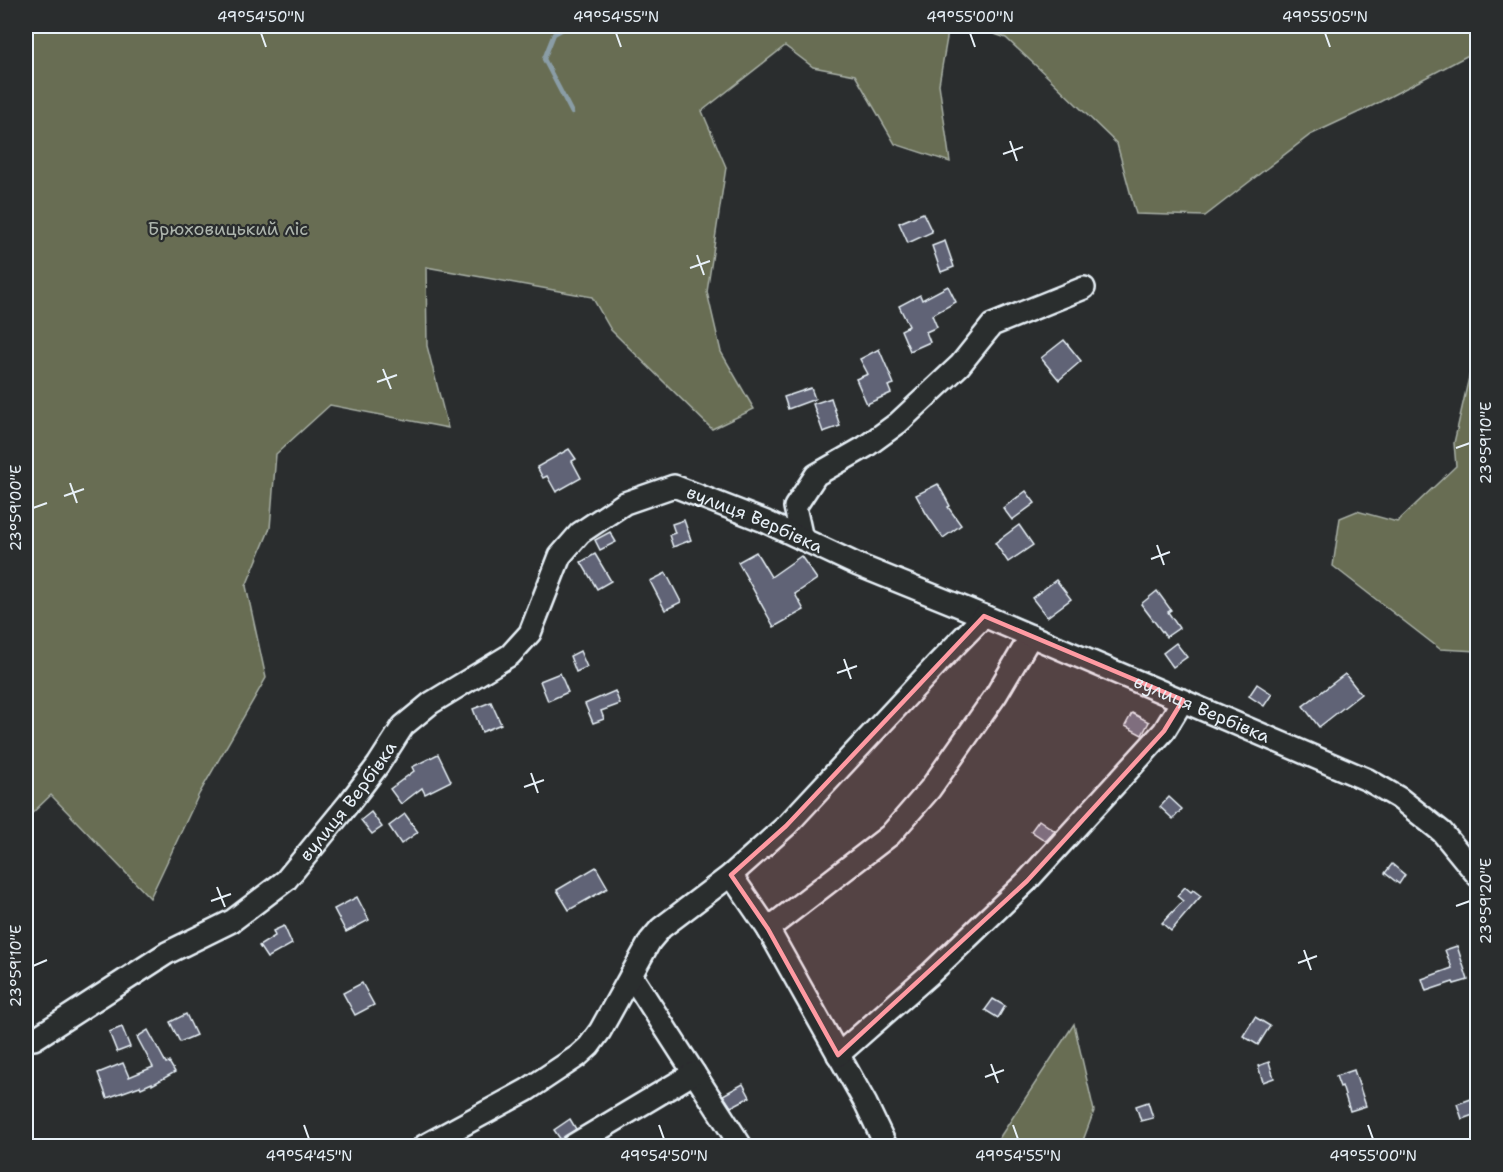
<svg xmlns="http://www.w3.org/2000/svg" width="1503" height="1172" font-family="'Shantell Sans',sans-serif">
<rect width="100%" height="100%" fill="#2a2d2e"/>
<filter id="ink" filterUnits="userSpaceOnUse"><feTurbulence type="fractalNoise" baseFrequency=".0167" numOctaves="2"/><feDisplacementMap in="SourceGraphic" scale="12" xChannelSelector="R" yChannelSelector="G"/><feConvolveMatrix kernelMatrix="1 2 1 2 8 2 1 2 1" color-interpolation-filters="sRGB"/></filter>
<g filter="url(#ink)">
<g fill="#676d53" stroke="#a8afa6" stroke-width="1.5">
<path d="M 26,26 L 1477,26 L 1478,50 L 1372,106 L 1310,135 L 1205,216 L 1136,214 L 1117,144 L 1047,76 L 1006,38 L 972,26 L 948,32 L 939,84 L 950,162 L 895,144 L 855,75 L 813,67 L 785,46 L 702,111 L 726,167 L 707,292 L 721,352 L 754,409 L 712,429 L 611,330 L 592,297 L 426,267 L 427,346 L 448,428 L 330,405 L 276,454 L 270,528 L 246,586 L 266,678 L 199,794 L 150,898 L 51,795 L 26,819 Z"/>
<path d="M 1477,342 L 1477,651 L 1440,649 L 1333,566 L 1340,518 L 1357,511 L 1397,522 L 1456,466 L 1454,443 Z"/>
<path d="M 1074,1024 L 1094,1111 L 1081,1146 L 994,1146 Z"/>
</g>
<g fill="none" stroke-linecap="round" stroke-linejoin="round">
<path stroke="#8a9da6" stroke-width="4.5" d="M 568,26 L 554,34 L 544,59 L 572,113"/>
</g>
<g fill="#616476" stroke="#e8f1f8" stroke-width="1.5">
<path d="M 923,213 L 932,232 L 908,243 L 899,223 Z"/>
<path d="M 945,241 L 954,267 L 941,272 L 932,246 Z"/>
<path d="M 948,286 L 956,302 L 932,315 L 937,327 L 926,332 L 930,342 L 910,351 L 901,330 L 909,326 L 899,306 L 920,295 L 922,300 Z"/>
<path d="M 1064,340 L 1081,361 L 1059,380 L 1041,358 Z"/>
<path d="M 879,349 L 894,384 L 888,386 L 891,393 L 867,404 L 856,379 L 868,374 L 860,359 Z"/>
<path d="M 811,388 L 815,399 L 788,409 L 784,397 Z"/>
<path d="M 831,398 L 840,426 L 823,432 L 813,404 Z"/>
<path d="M 569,449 L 576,459 L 572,461 L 581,478 L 556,492 L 547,476 L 543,478 L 537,467 Z"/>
<path d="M 938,484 L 950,506 L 948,507 L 961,525 L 943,538 L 926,513 L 916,495 Z"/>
<path d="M 1026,491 L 1035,503 L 1012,520 L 1003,508 Z"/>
<path d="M 684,520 L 691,540 L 673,547 L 669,535 L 675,533 L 672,524 Z"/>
<path d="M 1019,525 L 1033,545 L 1008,562 L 995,543 Z"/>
<path d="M 610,532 L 616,542 L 600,550 L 595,540 Z"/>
<path d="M 756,552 L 771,577 L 801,556 L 817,579 L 795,594 L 804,610 L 774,627 L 738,562 Z"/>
<path d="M 595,554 L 611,581 L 597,589 L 581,562 Z"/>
<path d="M 666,573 L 681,602 L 665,610 L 650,581 Z"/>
<path d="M 1056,580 L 1071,599 L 1047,617 L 1032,598 Z"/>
<path d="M 1157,591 L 1171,610 L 1168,612 L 1179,628 L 1166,637 L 1141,604 Z"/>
<path d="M 1176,643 L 1187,657 L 1173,667 L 1163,653 Z"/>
<path d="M 580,651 L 587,667 L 576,672 L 570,656 Z"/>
<path d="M 560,673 L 568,692 L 548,701 L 540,681 Z"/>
<path d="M 1345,674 L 1361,694 L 1319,727 L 1303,706 Z"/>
<path d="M 1257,684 L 1272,694 L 1264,706 L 1249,696 Z"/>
<path d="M 615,691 L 620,704 L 601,711 L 604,719 L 593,723 L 585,704 Z"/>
<path d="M 491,702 L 501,724 L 482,732 L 473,709 Z"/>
<path d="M 1132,713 L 1149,722 L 1142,735 L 1125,726 Z"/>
<path d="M 438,754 L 451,781 L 425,794 L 422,788 L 401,804 L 390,789 L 414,771 L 412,767 Z"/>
<path d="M 1169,797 L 1182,809 L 1173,819 L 1160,807 Z"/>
<path d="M 371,812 L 382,827 L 372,834 L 361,820 Z"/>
<path d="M 405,814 L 418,832 L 401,844 L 389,826 Z"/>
<path d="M 1039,820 L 1055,831 L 1046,841 L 1031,831 Z"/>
<path d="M 1392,864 L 1405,875 L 1399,884 L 1385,873 Z"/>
<path d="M 596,867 L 608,888 L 569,910 L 557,890 Z"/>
<path d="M 1185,887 L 1191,892 L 1193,890 L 1201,896 L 1171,931 L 1162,923 L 1183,901 L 1177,896 Z"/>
<path d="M 357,897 L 369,920 L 346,932 L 334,909 Z"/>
<path d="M 284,926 L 292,944 L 267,958 L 259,946 L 275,936 L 273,931 Z"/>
<path d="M 1457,946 L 1468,980 L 1454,984 L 1453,982 L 1426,991 L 1422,979 L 1452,968 L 1445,950 Z"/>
<path d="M 362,983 L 374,1005 L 355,1015 L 343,993 Z"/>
<path d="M 993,999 L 1005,1006 L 998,1018 L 985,1010 Z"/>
<path d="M 186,1014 L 196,1035 L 180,1042 L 170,1022 Z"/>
<path d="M 1255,1017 L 1270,1026 L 1258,1045 L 1243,1036 Z"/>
<path d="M 122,1027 L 130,1047 L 117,1052 L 109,1032 Z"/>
<path d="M 148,1030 L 166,1063 L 169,1062 L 175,1072 L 152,1085 L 152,1083 L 141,1088 L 140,1086 L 107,1098 L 98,1073 L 123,1063 L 129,1077 L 153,1067 L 137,1037 Z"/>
<path d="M 1269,1062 L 1274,1078 L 1263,1082 L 1258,1066 Z"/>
<path d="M 1354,1070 L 1366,1106 L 1350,1111 L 1342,1086 L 1340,1087 L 1336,1076 Z"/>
<path d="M 743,1084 L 750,1097 L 731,1107 L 723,1095 Z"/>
<path d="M 1471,1099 L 1476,1114 L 1462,1119 L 1457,1104 Z"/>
<path d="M 1148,1102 L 1153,1118 L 1141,1121 L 1136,1106 Z"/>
<path d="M 570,1119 L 576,1129 L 561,1140 L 554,1130 Z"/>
</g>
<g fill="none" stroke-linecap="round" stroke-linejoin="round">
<g stroke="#e8f1f8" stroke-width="26">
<g id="minor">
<path d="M 802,539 L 795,507 L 816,475 L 865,447 L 898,423 L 960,365 L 992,325 L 1084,288"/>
<path d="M 731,875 L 768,929 L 866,1104 L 886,1146"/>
<path d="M 768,929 L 890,835 L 930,789 L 996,695 L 1031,636"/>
<path d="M 631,975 L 741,1146"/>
<path id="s1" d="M 34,1039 L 167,953 L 232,921 L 286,880 L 349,803 L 378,765 L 403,726 L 431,703 L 510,655 L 530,633 L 560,556 L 580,533 L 625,503 L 674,486 L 764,521 L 858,565 L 984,616 L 1368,780 L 1399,798 L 1442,832 L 1478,876"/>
<path d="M 838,1055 L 931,973 L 1027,881 L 1164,731 L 1183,700"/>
<path d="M 424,1146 L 527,1090 L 578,1056 L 589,1046 L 600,1031 L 650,941 L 661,928 L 731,875 L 786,826 L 938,663 L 984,616"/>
<path d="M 572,1146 L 694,1073"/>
</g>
</g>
<use href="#minor" stroke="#2a2d2e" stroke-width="21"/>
</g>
</g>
<path fill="#ff9aa2" fill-opacity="0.2" stroke="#ff9aa2" stroke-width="4.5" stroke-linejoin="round" d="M 984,616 L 1183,700 L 1164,731 L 1027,881 L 838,1055 L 768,929 L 731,875 L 786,826 Z"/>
<path fill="none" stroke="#e8f1f8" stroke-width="2" d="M 261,33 L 266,47M 616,33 L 621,47M 970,33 L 975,47M 1325,33 L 1330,47M 1010,141 L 1017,161M 1003,154 L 1023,147M 697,255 L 704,275M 690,268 L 710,261M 383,369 L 391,389M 377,382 L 397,375M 1456,448 L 1470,443M 70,483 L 77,503M 64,496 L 84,489M 33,508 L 47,503M 1157,545 L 1164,565M 1151,559 L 1170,552M 844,659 L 851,679M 837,673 L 857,666M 531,773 L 538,793M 524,787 L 544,780M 217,887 L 225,907M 211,901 L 231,894M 1456,906 L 1470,901M 1304,950 L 1311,970M 1298,963 L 1317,956M 33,966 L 47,960M 991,1064 L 998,1083M 985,1077 L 1004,1070M 304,1125 L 309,1139M 659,1125 L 664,1139M 1013,1125 L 1018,1139M 1368,1125 L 1373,1139"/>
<g text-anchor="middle" stroke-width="4.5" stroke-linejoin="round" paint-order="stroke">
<g font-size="18" fill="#aeb6ae" stroke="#2a2d2e">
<text x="228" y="235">Брюховицький ліс</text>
</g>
<g font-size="18" fill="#e8f1f8" stroke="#2a2d2e">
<text dy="6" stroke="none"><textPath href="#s1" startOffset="957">вулиця Вербівка</textPath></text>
<text dy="6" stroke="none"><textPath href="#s1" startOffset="1443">вулиця Вербівка</textPath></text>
<text dy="6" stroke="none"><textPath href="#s1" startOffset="399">вулиця Вербівка</textPath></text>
</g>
</g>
<rect width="1503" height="1172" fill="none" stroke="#2a2d2e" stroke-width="66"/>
<rect x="33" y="33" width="1437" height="1106" fill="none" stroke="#e8f1f8" stroke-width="2"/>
<g font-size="15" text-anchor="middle" fill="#e8f1f8">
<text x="261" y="22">49°54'50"N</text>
<text x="616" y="22">49°54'55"N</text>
<text x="970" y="22">49°55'00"N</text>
<text x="1325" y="22">49°55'05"N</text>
<text transform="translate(1486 443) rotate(-90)" y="5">23°59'10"E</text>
<text transform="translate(16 508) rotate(-90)" y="5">23°59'00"E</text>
<text transform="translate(1486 901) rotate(-90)" y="5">23°59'20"E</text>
<text transform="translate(16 966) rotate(-90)" y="5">23°59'10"E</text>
<text x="309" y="1161">49°54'45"N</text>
<text x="664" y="1161">49°54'50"N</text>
<text x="1018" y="1161">49°54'55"N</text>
<text x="1373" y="1161">49°55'00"N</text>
</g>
</svg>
